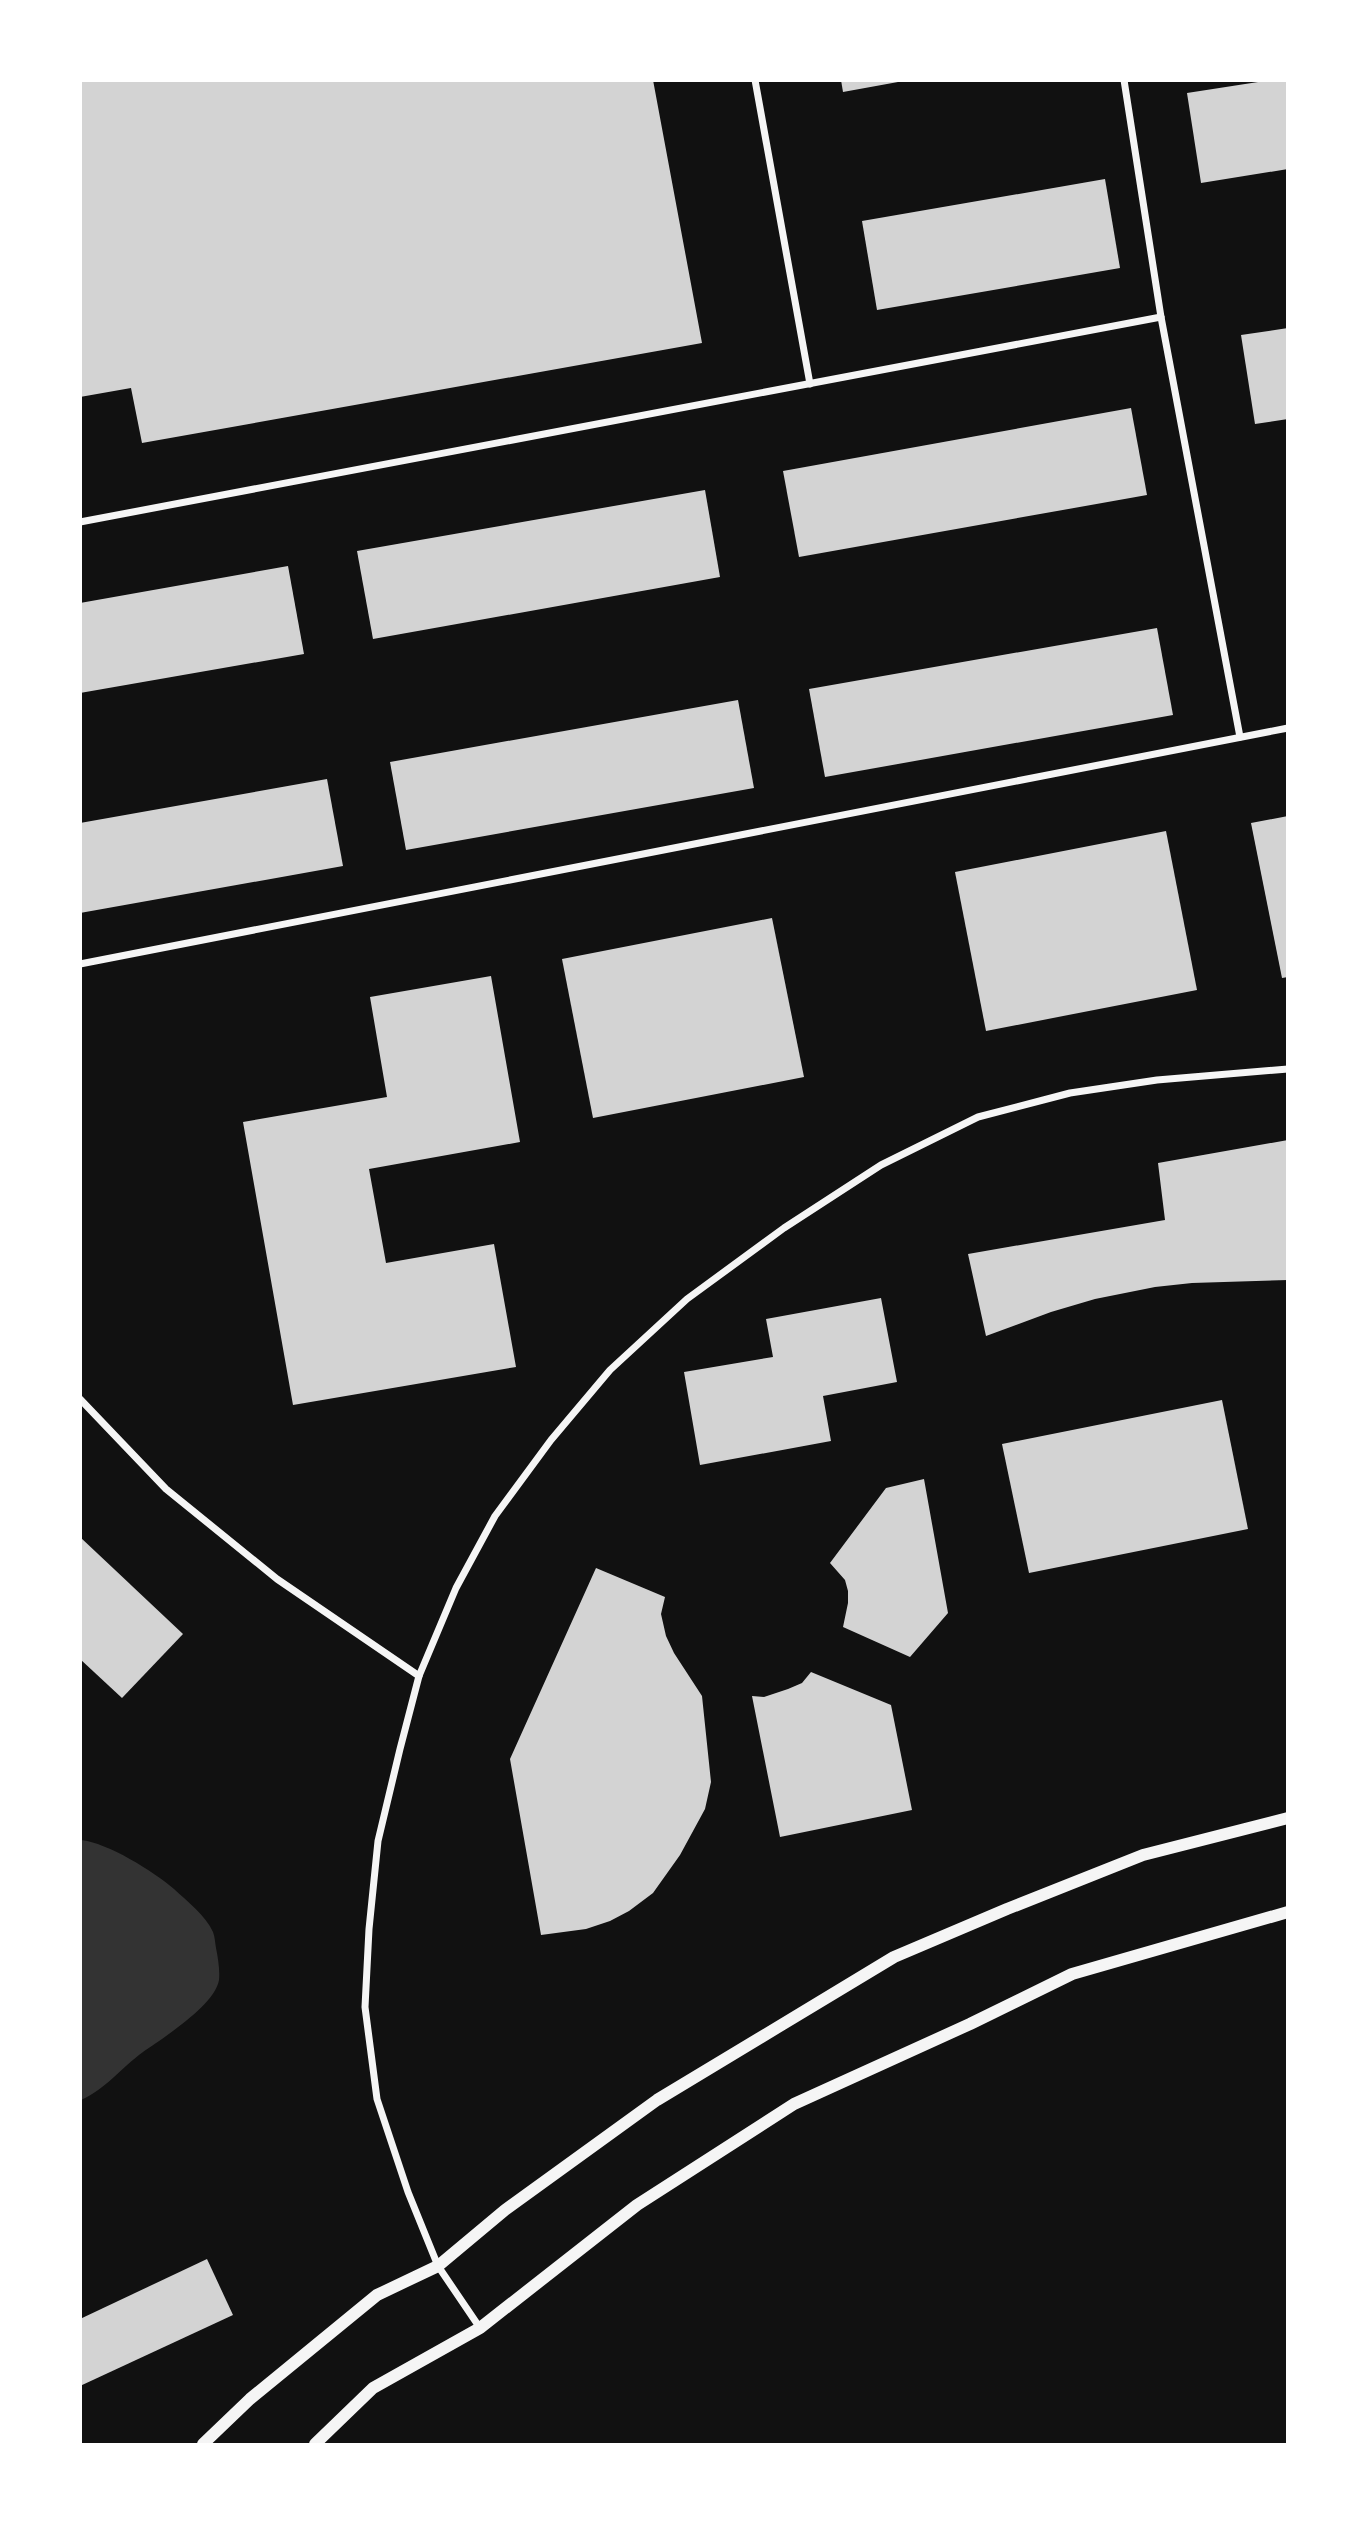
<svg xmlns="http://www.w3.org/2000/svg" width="1368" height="2525" font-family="'Titillium Web',sans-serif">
<rect width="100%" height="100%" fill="#111"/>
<path fill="#333" d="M 81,1840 C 108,1843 153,1871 174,1889 C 187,1901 206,1916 213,1932 C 215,1937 215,1943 216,1948 C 218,1958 220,1970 219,1980 C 215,2005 163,2038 143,2052 C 121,2068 107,2088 81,2100 Z"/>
<g fill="#d3d3d3">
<path d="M 80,80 L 653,80 L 702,343 L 142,443 L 131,388 L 80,397 Z"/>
<path d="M 841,80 L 898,80 L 898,82 L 843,92 Z"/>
<path d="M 1271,80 L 1288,80 L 1288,169 L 1201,183 L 1187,93 Z"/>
<path d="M 1105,179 L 1120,268 L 877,310 L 862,221 Z"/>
<path d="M 1288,328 L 1288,419 L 1255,424 L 1241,335 Z"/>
<path d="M 1131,408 L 1147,495 L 799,557 L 783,471 Z"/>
<path d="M 705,490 L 720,577 L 373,639 L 357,551 Z"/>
<path d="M 288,566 L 304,654 L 80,693 L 80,603 Z"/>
<path d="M 1157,628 L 1173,715 L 825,777 L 809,689 Z"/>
<path d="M 738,700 L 754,788 L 406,850 L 390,762 Z"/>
<path d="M 327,779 L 343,866 L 80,913 L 80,823 Z"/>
<path d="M 1288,816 L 1288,977 L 1282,978 L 1251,823 Z"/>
<path d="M 1166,831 L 1197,990 L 986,1031 L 955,872 Z"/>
<path d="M 772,918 L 804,1077 L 593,1118 L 562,959 Z"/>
<path d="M 491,976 L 520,1142 L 369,1169 L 386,1263 L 494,1244 L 516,1367 L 293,1405 L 243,1122 L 387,1097 L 370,997 Z"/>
<path d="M 1288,1140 L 1288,1280 L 1192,1283 L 1155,1287 L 1095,1299 L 1051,1312 L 986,1336 L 968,1254 L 1165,1220 L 1158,1163 Z"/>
<path d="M 881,1298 L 897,1382 L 823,1396 L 831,1441 L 700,1465 L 684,1372 L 773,1357 L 766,1319 Z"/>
<path d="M 1222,1400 L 1248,1529 L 1029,1573 L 1002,1444 Z"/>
<path d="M 924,1479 L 948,1613 L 910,1657 L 843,1627 L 848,1603 L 848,1591 L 845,1580 L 830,1563 L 886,1488 Z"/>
<path d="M 80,1537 L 183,1634 L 122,1698 L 80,1659 Z"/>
<path d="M 596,1568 L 665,1597 L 661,1614 L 666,1636 L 674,1653 L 702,1696 L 711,1782 L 705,1809 L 680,1855 L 653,1893 L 629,1911 L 610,1921 L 586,1929 L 541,1935 L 510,1759 Z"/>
<path d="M 811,1672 L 891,1705 L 912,1810 L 780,1837 L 752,1696 L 764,1697 L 788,1689 L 802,1683 Z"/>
<path d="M 207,2259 L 233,2315 L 80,2386 L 80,2319 Z"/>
</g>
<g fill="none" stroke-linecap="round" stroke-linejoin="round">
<g stroke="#f5f5f5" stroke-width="7">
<path d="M 755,80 L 810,384"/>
<path d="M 1124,80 L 1161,317 L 1240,737"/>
<path d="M 80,522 L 1161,317"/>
<path d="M 80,964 L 1288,728"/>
<path d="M 80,1399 L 166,1489 L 277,1579 L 419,1676"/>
<path d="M 480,2328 L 438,2266 L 408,2192 L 377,2099 L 365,2007 L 369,1929 L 378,1841 L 400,1749 L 419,1676 L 456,1588 L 495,1516 L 551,1440 L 610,1370 L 687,1299 L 784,1228 L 881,1165 L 978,1117 L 1070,1093 L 1157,1080 L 1288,1069"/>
</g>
<g stroke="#f5f5f5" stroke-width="12">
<path d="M 203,2444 L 250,2399 L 377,2295 L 438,2266 L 505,2210 L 657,2100 L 894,1957 L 1007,1909 L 1143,1855 L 1288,1818"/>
<path d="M 315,2444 L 373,2388 L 480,2328 L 637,2205 L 794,2104 L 970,2024 L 1072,1974 L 1288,1912"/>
</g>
</g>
<rect width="1368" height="2525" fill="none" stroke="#ffffff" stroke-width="164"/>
</svg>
